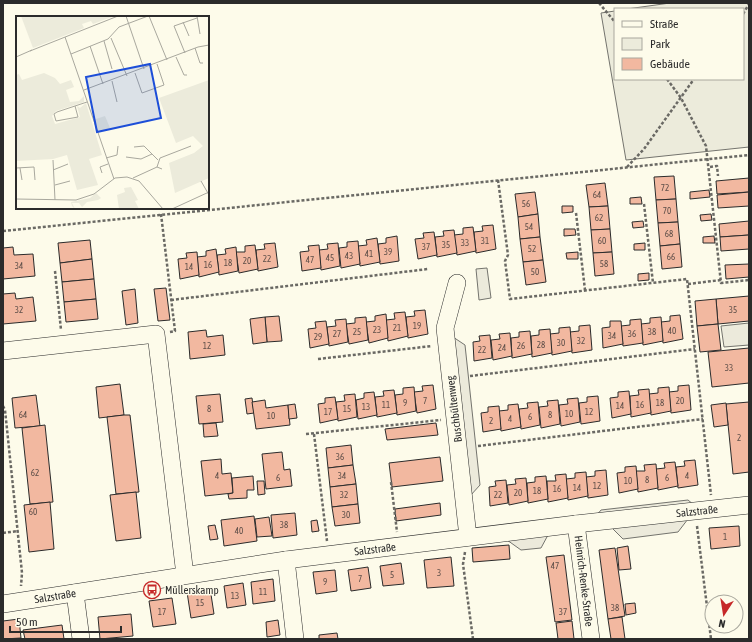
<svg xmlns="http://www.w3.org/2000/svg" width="752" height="642" font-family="'Asap Condensed',sans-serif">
<rect width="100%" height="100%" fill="#fdfbea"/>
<path fill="#ecebdb" stroke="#74746e" d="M 670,3 L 749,3 L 749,147 L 626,160 L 601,13 L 615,11 L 615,79 L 743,79 L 743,9 L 627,9 Z"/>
<g fill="#eceadb" stroke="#74746e">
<path d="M 487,268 L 491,298 L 479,300 L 476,269 Z"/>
<path d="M 749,323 L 749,345 L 724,347 L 721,326 Z"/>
<path d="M 453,337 L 465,345 L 480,485 L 470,496 Z"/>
<path d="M 688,500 L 694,505 L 596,516 L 601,510 Z"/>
<path d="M 688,519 L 678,532 L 623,539 L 612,528 Z"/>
<path d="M 548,535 L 541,548 L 521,550 L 507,540 Z"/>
</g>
<g fill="#f2b8a0" stroke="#2b2b2b">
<path d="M 674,176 L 676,199 L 656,200 L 654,177 Z"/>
<path d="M 749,178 L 749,192 L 717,194 L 716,181 Z"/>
<path d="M 605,183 L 608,206 L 589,207 L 586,185 Z"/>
<path d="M 709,190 L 710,197 L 690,199 L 690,192 Z"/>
<path d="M 535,192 L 538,214 L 518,217 L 515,194 Z"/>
<path d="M 749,192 L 749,206 L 718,208 L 717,195 Z"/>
<path d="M 641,197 L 642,204 L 630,204 L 630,198 Z"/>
<path d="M 676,199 L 678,222 L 658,223 L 656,200 Z"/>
<path d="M 562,206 L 573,206 L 573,212 L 562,213 Z"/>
<path d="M 608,206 L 610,229 L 591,230 L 589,207 Z"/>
<path d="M 538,214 L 540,237 L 520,239 L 518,217 Z"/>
<path d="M 711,214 L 712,220 L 701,221 L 700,215 Z"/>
<path d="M 643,221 L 644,227 L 633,228 L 632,222 Z"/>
<path d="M 749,221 L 749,235 L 720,237 L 719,224 Z"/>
<path d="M 678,222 L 680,244 L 660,246 L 658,223 Z"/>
<path d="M 493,225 L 496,249 L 476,253 L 474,232 L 483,231 L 482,226 Z"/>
<path d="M 473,227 L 476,251 L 457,255 L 454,235 L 463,234 L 463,228 Z"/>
<path d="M 564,229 L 575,229 L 576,235 L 564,236 Z"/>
<path d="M 610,229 L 612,252 L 593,253 L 591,230 Z"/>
<path d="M 454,230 L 457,253 L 437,257 L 435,237 L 444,236 L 443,231 Z"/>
<path d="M 434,232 L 437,255 L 418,259 L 415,239 L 424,238 L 423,233 Z"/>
<path d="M 749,235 L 749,249 L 721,251 L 720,237 Z"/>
<path d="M 397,236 L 399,261 L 380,264 L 378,244 L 386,243 L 386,238 Z"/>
<path d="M 714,236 L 715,243 L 703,243 L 703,237 Z"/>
<path d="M 540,237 L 543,260 L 523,262 L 520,239 Z"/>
<path d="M 377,238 L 380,262 L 360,266 L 358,246 L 367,245 L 366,240 Z"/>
<path d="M 90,240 L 92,259 L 60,263 L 58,243 Z"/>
<path d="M 358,241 L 360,264 L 341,268 L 339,248 L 347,247 L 347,242 Z"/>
<path d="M 275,243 L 278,267 L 258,271 L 256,250 L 265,249 L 264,244 Z"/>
<path d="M 338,243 L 340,266 L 321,270 L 319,250 L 328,249 L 327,244 Z"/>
<path d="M 645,243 L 645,250 L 634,250 L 634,244 Z"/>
<path d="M 680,244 L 682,267 L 662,269 L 660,246 Z"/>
<path d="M 255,245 L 258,269 L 239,273 L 236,252 L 245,252 L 245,246 Z"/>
<path d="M 319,245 L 321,268 L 302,271 L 300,252 L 309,251 L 308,246 Z"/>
<path d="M 13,247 L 14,255 L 33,254 L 35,276 L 3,279 L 3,248 Z"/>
<path d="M 236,247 L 238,271 L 219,275 L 217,255 L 226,254 L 225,249 Z"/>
<path d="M 216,249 L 219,272 L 199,277 L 197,257 L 206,256 L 206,251 Z"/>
<path d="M 197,252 L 199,275 L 180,279 L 178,259 L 187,258 L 186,253 Z"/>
<path d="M 578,252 L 578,259 L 567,259 L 566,253 Z"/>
<path d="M 612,252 L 614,274 L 595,276 L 593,253 Z"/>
<path d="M 92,259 L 94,279 L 62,282 L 60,263 Z"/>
<path d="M 543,260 L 546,282 L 526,285 L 523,262 Z"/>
<path d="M 749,264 L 749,277 L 726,279 L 725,265 Z"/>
<path d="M 649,273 L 649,280 L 638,281 L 638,274 Z"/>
<path d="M 94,279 L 96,299 L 64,302 L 62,282 Z"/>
<path d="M 166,288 L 170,320 L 158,321 L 154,289 Z"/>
<path d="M 135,289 L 138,323 L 126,325 L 122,291 Z"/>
<path d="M 15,293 L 16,299 L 33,297 L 36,321 L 3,324 L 3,294 Z"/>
<path d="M 749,296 L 749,321 L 718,324 L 716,299 Z"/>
<path d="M 96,299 L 98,319 L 66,322 L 64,302 Z"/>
<path d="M 716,299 L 718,324 L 697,326 L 695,301 Z"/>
<path d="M 425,310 L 428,334 L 408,338 L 406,317 L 415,316 L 414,311 Z"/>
<path d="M 405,312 L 408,336 L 388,341 L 386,320 L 395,319 L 394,313 Z"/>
<path d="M 386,314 L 388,338 L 369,343 L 366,322 L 375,321 L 375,316 Z"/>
<path d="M 680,315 L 683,339 L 663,343 L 661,322 L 670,321 L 670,316 Z"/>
<path d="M 279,316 L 282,341 L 267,342 L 265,317 Z"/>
<path d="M 265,317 L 267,342 L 253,344 L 250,319 Z"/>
<path d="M 366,317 L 368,340 L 349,344 L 346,324 L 355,323 L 355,318 Z"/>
<path d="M 661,317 L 663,341 L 643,345 L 641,324 L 650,323 L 650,318 Z"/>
<path d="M 346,319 L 348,342 L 329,346 L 327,327 L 336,326 L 335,320 Z"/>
<path d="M 641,319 L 643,343 L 623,346 L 621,326 L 630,325 L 630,320 Z"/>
<path d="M 326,321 L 329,344 L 310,348 L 308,329 L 316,328 L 315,322 Z"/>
<path d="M 610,321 L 621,321 L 623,344 L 603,348 L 602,328 L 610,327 Z"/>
<path d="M 718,324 L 721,350 L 700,352 L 697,326 Z"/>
<path d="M 590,325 L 592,350 L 572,353 L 570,332 L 579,331 L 579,326 Z"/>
<path d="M 570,327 L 572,351 L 552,355 L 550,334 L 559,333 L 559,328 Z"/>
<path d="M 550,329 L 552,353 L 532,357 L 531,336 L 539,335 L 539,330 Z"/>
<path d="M 206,330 L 207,337 L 223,335 L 225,355 L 190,359 L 188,332 Z"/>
<path d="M 530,331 L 532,354 L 512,358 L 511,338 L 519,337 L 519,332 Z"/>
<path d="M 510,333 L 512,356 L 493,360 L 491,340 L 500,339 L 499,334 Z"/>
<path d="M 490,335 L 492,358 L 474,361 L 473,342 L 480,341 L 479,336 Z"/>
<path d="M 749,348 L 749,383 L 712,387 L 708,352 Z"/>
<path d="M 120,384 L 124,415 L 99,418 L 96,387 Z"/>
<path d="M 433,385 L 436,409 L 417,413 L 414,392 L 423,391 L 422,386 Z"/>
<path d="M 689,385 L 691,410 L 671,413 L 669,392 L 678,391 L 678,386 Z"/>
<path d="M 414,387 L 416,411 L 397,415 L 395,395 L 403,394 L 403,388 Z"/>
<path d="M 669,387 L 671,411 L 651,415 L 649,394 L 658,393 L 658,388 Z"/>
<path d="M 649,389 L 651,413 L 631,417 L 630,396 L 639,395 L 638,390 Z"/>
<path d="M 394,390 L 397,413 L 377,417 L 375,397 L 384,396 L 383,391 Z"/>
<path d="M 629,391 L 631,414 L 612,418 L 610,398 L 618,397 L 618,392 Z"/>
<path d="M 374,392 L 377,415 L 358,419 L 356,400 L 364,398 L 364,393 Z"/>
<path d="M 220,394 L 223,422 L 199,424 L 196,396 Z"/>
<path d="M 355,394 L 357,417 L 338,421 L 336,402 L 345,401 L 344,395 Z"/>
<path d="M 36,395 L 40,426 L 15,428 L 12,398 Z"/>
<path d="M 598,396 L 600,421 L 581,424 L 579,403 L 587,402 L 587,397 Z"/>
<path d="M 335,397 L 338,419 L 320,423 L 318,404 L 325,403 L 325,398 Z"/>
<path d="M 252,398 L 254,413 L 247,414 L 245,399 Z"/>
<path d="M 578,398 L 580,422 L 561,426 L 559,405 L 568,404 L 567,399 Z"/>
<path d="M 265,400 L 266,408 L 288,405 L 290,425 L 256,429 L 252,402 Z"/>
<path d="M 558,400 L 560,424 L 541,428 L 539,407 L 548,406 L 547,401 Z"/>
<path d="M 538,402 L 540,425 L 521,429 L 519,409 L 528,408 L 527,403 Z"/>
<path d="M 749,402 L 749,472 L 733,474 L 726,404 Z"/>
<path d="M 726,403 L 728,425 L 714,427 L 711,405 Z"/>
<path d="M 295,404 L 297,418 L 289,419 L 288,405 Z"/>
<path d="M 518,404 L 521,427 L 501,431 L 499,411 L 508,410 L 508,405 Z"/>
<path d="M 499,406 L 501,429 L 483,432 L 481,413 L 488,412 L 488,407 Z"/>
<path d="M 124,415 L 130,415 L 139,492 L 116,494 L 107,417 Z"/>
<path d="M 216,423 L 218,436 L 204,437 L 203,424 Z"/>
<path d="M 436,423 L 438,435 L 387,440 L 385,429 Z"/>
<path d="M 45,425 L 53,502 L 30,504 L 22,428 Z"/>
<path d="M 351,445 L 353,465 L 328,468 L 326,448 Z"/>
<path d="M 282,452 L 284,470 L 290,469 L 292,486 L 266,489 L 262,454 Z"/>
<path d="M 440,457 L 443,481 L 392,487 L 389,463 Z"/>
<path d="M 221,459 L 222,474 L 231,473 L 233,493 L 205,496 L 201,461 Z"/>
<path d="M 695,460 L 698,485 L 678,488 L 676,467 L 685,466 L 684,461 Z"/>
<path d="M 675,462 L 678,486 L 658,490 L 656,469 L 665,468 L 664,463 Z"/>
<path d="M 656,464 L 658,488 L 638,492 L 636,471 L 645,471 L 644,465 Z"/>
<path d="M 353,465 L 356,484 L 330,487 L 328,468 Z"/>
<path d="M 636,466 L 638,489 L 619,493 L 617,473 L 625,472 L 625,467 Z"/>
<path d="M 606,470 L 608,495 L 588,498 L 586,477 L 595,476 L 595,471 Z"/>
<path d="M 586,472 L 588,496 L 568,500 L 566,479 L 575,478 L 575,473 Z"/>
<path d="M 566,474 L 568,498 L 548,502 L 547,481 L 556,481 L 555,475 Z"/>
<path d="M 253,476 L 254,490 L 247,490 L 247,498 L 229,499 L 228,494 L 233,493 L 232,478 Z"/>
<path d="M 546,476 L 548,499 L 528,503 L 527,483 L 535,482 L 535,477 Z"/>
<path d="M 526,478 L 528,501 L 509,505 L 507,485 L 516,484 L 515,479 Z"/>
<path d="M 506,480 L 508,503 L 490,506 L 489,487 L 496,486 L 495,481 Z"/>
<path d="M 257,481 L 264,481 L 265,494 L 258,495 Z"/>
<path d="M 356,484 L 358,504 L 332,507 L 330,487 Z"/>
<path d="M 136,492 L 141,538 L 116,541 L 110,495 Z"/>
<path d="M 50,502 L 54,549 L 29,552 L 24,505 Z"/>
<path d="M 440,503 L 441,515 L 396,521 L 395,509 Z"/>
<path d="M 358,504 L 360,523 L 335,526 L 332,507 Z"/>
<path d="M 295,513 L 297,535 L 273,538 L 271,515 Z"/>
<path d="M 254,516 L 257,541 L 224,546 L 221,520 Z"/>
<path d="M 269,517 L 272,536 L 257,537 L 255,519 Z"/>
<path d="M 317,520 L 319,531 L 312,532 L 311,521 Z"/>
<path d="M 215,525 L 218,539 L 210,540 L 208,526 Z"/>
<path d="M 739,526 L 740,546 L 711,549 L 709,528 Z"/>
<path d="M 509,545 L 510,559 L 473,562 L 472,548 Z"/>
<path d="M 628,546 L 631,569 L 619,570 L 617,548 Z"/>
<path d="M 615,548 L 625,616 L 608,619 L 599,550 Z"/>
<path d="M 564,555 L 572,620 L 555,622 L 546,557 Z"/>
<path d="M 451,557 L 454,586 L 427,588 L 424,560 Z"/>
<path d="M 401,563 L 404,584 L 383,586 L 380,566 Z"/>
<path d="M 368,567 L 371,588 L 351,591 L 348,570 Z"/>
<path d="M 335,570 L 337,591 L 316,594 L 313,572 Z"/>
<path d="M 273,579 L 275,601 L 253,604 L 251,582 Z"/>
<path d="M 243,583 L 246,605 L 227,608 L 224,586 Z"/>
<path d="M 210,588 L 214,614 L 191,618 L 187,592 Z"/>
<path d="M 172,598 L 176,624 L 153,627 L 149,601 Z"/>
<path d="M 635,603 L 636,613 L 626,615 L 625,604 Z"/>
<path d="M 131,614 L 133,636 L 100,639 L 98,617 Z"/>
<path d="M 622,617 L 625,639 L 611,639 L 608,619 Z"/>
<path d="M 19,619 L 21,638 L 3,639 L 3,621 Z"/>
<path d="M 278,620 L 280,635 L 267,637 L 266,622 Z"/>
<path d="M 572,621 L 574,639 L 558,639 L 556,623 Z"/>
<path d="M 62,625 L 64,639 L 25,639 L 23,630 Z"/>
<path d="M 337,633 L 338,639 L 319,639 L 319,635 Z"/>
</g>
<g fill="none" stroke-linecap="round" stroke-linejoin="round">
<g stroke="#2b2b2b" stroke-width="18">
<g id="minor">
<path d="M 457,283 L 445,328 L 468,537"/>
<path d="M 3,351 L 156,334 L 185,575"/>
<path d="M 576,524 L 591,639"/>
<path d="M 286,560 L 295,639"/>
<path d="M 75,593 L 81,639"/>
<path d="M 3,604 L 286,560 L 576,524 L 749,505"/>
</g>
</g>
<g stroke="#6a6964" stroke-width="2.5" stroke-dasharray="3 2" stroke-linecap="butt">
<path d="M 599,3 L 615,22"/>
<path d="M 743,14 L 749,4"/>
<path d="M 667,79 L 681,98 L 706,146 L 721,283 L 749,280"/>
<path d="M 627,167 L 644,149 L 694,79"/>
<path d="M 710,167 L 717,166 L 718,176"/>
<path d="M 498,180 L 508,255 L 505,261 L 510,299 L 687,279 L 711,495"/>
<path d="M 644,204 L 653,283"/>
<path d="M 576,213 L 585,290"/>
<path d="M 161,214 L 175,331 L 170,332"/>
<path d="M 3,231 L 749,155"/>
<path d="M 55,271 L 61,330"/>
<path d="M 688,284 L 721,280"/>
<path d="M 171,300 L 428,269"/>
<path d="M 318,359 L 432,346"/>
<path d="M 470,376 L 695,349"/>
<path d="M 3,406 L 5,410 L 22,573 L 21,586"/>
<path d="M 306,434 L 441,420"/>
<path d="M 314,434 L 327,541"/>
<path d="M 478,446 L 703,419"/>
<path d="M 391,482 L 397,532"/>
<path d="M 697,526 L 711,639"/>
<path d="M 3,533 L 18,531"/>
<path d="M 465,552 L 463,564 L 473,639"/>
</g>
<use href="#minor" stroke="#fdfbea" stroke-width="17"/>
</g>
<defs>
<g id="bus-ring" transform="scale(0.9)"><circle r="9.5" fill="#fdfbea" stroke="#c62828" stroke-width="1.5"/><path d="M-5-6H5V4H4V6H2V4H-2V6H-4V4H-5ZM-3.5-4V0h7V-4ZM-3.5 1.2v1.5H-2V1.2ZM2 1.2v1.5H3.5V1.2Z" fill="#c62828"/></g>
</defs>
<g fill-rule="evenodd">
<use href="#bus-ring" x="152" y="590"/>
</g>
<g text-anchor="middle" stroke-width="3" stroke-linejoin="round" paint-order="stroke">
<g font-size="9" fill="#5d4e48">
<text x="665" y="191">72</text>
<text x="597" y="198">64</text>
<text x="526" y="207">56</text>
<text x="667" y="214">70</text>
<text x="599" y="221">62</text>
<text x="529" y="230">54</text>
<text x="669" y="237">68</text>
<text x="485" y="244">31</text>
<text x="602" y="244">60</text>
<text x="465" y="246">33</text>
<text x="446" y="248">35</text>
<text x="426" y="250">37</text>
<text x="532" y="252">52</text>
<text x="388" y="255">39</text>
<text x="369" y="257">41</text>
<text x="349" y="259">43</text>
<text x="671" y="260">66</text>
<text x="330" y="261">45</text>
<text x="267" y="262">22</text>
<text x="310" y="263">47</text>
<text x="247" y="264">20</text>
<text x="228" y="266">18</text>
<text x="604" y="267">58</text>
<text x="208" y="268">16</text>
<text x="19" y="269">34</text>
<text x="189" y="270">14</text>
<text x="535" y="275">50</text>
<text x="19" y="313">32</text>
<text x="733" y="313">35</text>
<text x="417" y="329">19</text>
<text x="397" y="331">21</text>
<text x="377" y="333">23</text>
<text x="672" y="334">40</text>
<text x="357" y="335">25</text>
<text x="652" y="335">38</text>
<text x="337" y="337">27</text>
<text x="632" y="337">36</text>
<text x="612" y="339">34</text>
<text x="318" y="340">29</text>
<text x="581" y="344">32</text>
<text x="561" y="346">30</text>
<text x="541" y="348">28</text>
<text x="207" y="349">12</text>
<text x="521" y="349">26</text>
<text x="502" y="351">24</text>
<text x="482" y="353">22</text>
<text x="729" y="371">33</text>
<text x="425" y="404">7</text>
<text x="680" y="404">20</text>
<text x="405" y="406">9</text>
<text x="660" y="406">18</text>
<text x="386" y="408">11</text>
<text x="640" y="408">16</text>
<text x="620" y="409">14</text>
<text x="366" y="410">13</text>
<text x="209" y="412">8</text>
<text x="347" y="412">15</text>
<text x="328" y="415">17</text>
<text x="589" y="415">12</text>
<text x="569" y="417">10</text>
<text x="23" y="418">64</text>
<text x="550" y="418">8</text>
<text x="271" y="419">10</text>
<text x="530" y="420">6</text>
<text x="510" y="422">4</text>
<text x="491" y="424">2</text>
<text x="739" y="441">2</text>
<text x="340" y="460">36</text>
<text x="35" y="476">62</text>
<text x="217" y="479">4</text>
<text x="342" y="479">34</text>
<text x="687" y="479">4</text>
<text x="278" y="481">6</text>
<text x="667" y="481">6</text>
<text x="647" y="483">8</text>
<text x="628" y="484">10</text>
<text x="597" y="489">12</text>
<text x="577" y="491">14</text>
<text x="557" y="492">16</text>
<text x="537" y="494">18</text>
<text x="518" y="496">20</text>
<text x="344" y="498">32</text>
<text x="498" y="498">22</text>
<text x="33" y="515">60</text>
<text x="346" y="518">30</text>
<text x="284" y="528">38</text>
<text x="239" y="534">40</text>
<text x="725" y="540">1</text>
<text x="555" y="569">47</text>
<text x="439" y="576">3</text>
<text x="392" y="578">5</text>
<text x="360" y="582">7</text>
<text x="325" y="585">9</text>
<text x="263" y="595">11</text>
<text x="235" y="599">13</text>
<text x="200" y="606">15</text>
<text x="615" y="611">38</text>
<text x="162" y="615">17</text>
<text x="563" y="615">37</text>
</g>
<g font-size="11" fill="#2b2b2b" stroke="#fdfbea">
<text transform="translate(454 409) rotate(-97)" y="4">Buschbültenweg</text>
<text transform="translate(697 511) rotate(-6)" y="4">Salzstraße</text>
<text transform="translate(375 549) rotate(-7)" y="4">Salzstraße</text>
<text transform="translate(584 581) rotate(83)" y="4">Heinrich-Renke-Straße</text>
<text transform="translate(55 596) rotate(-9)" y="4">Salzstraße</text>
</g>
<g font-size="11" fill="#2b2b2b" stroke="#fdfbea" text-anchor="start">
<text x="165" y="594">Müllerskamp</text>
</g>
</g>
<g transform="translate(16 16)">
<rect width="193" height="193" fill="#fdfbea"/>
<path d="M 5,0 L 98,0 L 77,8 L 75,5 L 66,8 L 68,12 L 17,32 ZM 28,57 L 39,62 L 44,68 L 55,64 L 58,71 L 50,74 L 54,86 L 63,85 L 68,80 L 68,86 L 40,95 L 36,100 L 39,108 L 64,101 L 61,90 L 64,92 L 70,87 L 86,139 L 73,143 L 82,169 L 61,174 L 51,139 L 37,143 L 0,145 L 0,59 L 3,58 L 6,64 ZM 193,64 L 193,162 L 159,177 L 153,147 L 178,137 L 187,130 L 177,120 L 160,127 L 143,82 ZM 89,100 L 94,112 L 81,117 L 77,104 ZM 115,171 L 122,184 L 119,185 L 123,193 L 103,193 L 101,179 L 109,176 L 108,172 ZM 80,177 L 85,182 L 82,184 L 71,186 L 66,191 L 63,187 L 56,187 L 59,193 L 56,190 L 55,186 L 74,182 Z" fill="#ecebdb"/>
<path fill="none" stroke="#a9a89e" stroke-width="1" d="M 110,0 L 128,53M 133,0 L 151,44M 181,0 L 184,18M 167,6 L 173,20M 49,21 L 98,163M 95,22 L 111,60M 88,25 L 96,53M 74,30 L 87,68M 179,32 L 184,47 L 187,47M 14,35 L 102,0M 169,37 L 158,10 L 181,2M 55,38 L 92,23 L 103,11 L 132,0M 0,41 L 16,34M 160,41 L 168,59 L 171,59M 119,57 L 126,77 L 148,69 L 141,48M 96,65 L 101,86M 68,74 L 182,31 L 193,29M 59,90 L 62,101 L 40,105 L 38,98 L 41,96 L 71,86M 118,131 L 128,130 L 142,144M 110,141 L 125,143 L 136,138M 90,142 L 101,139 L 102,130M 37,144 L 39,184M 141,151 L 144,142 L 175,130M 0,152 L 18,151 L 19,164M 4,152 L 6,164M 37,154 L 52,148M 86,157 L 84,151 L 92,148M 117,162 L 141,151 L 146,153M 185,165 L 193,179M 39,169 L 54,165M 0,183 L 60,184 L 78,178 L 99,162 L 111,161 L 123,165 L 147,193M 156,193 L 193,176"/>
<path fill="#1d4ed8" fill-opacity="0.15" stroke="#1d4ed8" stroke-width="2" d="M 134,48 L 145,102 L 81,116 L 70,61 Z"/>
<rect width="193" height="193" fill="none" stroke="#2b2b2b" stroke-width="2"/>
</g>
<rect width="752" height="642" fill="none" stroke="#2b2b2b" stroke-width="8"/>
<rect x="614" y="8" width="130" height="72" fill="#fdfbea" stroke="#a9a89e"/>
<rect x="622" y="21" width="20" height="6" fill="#fdfbea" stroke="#a9a89e"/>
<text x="650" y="28" font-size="12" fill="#2b2b2b">Straße</text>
<rect x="622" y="38" width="20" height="12" fill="#ecebdb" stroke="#a9a89e"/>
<text x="650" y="48" font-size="12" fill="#2b2b2b">Park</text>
<rect x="622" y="58" width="20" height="12" fill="#f2b8a0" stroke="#a9a89e"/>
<text x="650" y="68" font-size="12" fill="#2b2b2b">Gebäude</text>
<g transform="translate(724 614) rotate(192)"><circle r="19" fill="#fdfbea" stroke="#a9a89e"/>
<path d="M0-3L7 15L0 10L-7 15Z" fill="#c62828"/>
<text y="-6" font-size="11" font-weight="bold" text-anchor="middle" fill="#2b2b2b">N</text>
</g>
<path d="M10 626v6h111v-6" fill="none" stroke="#2b2b2b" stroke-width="2"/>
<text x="16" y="626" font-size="12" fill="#2b2b2b" stroke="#fdfbea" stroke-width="3" paint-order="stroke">50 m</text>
</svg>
